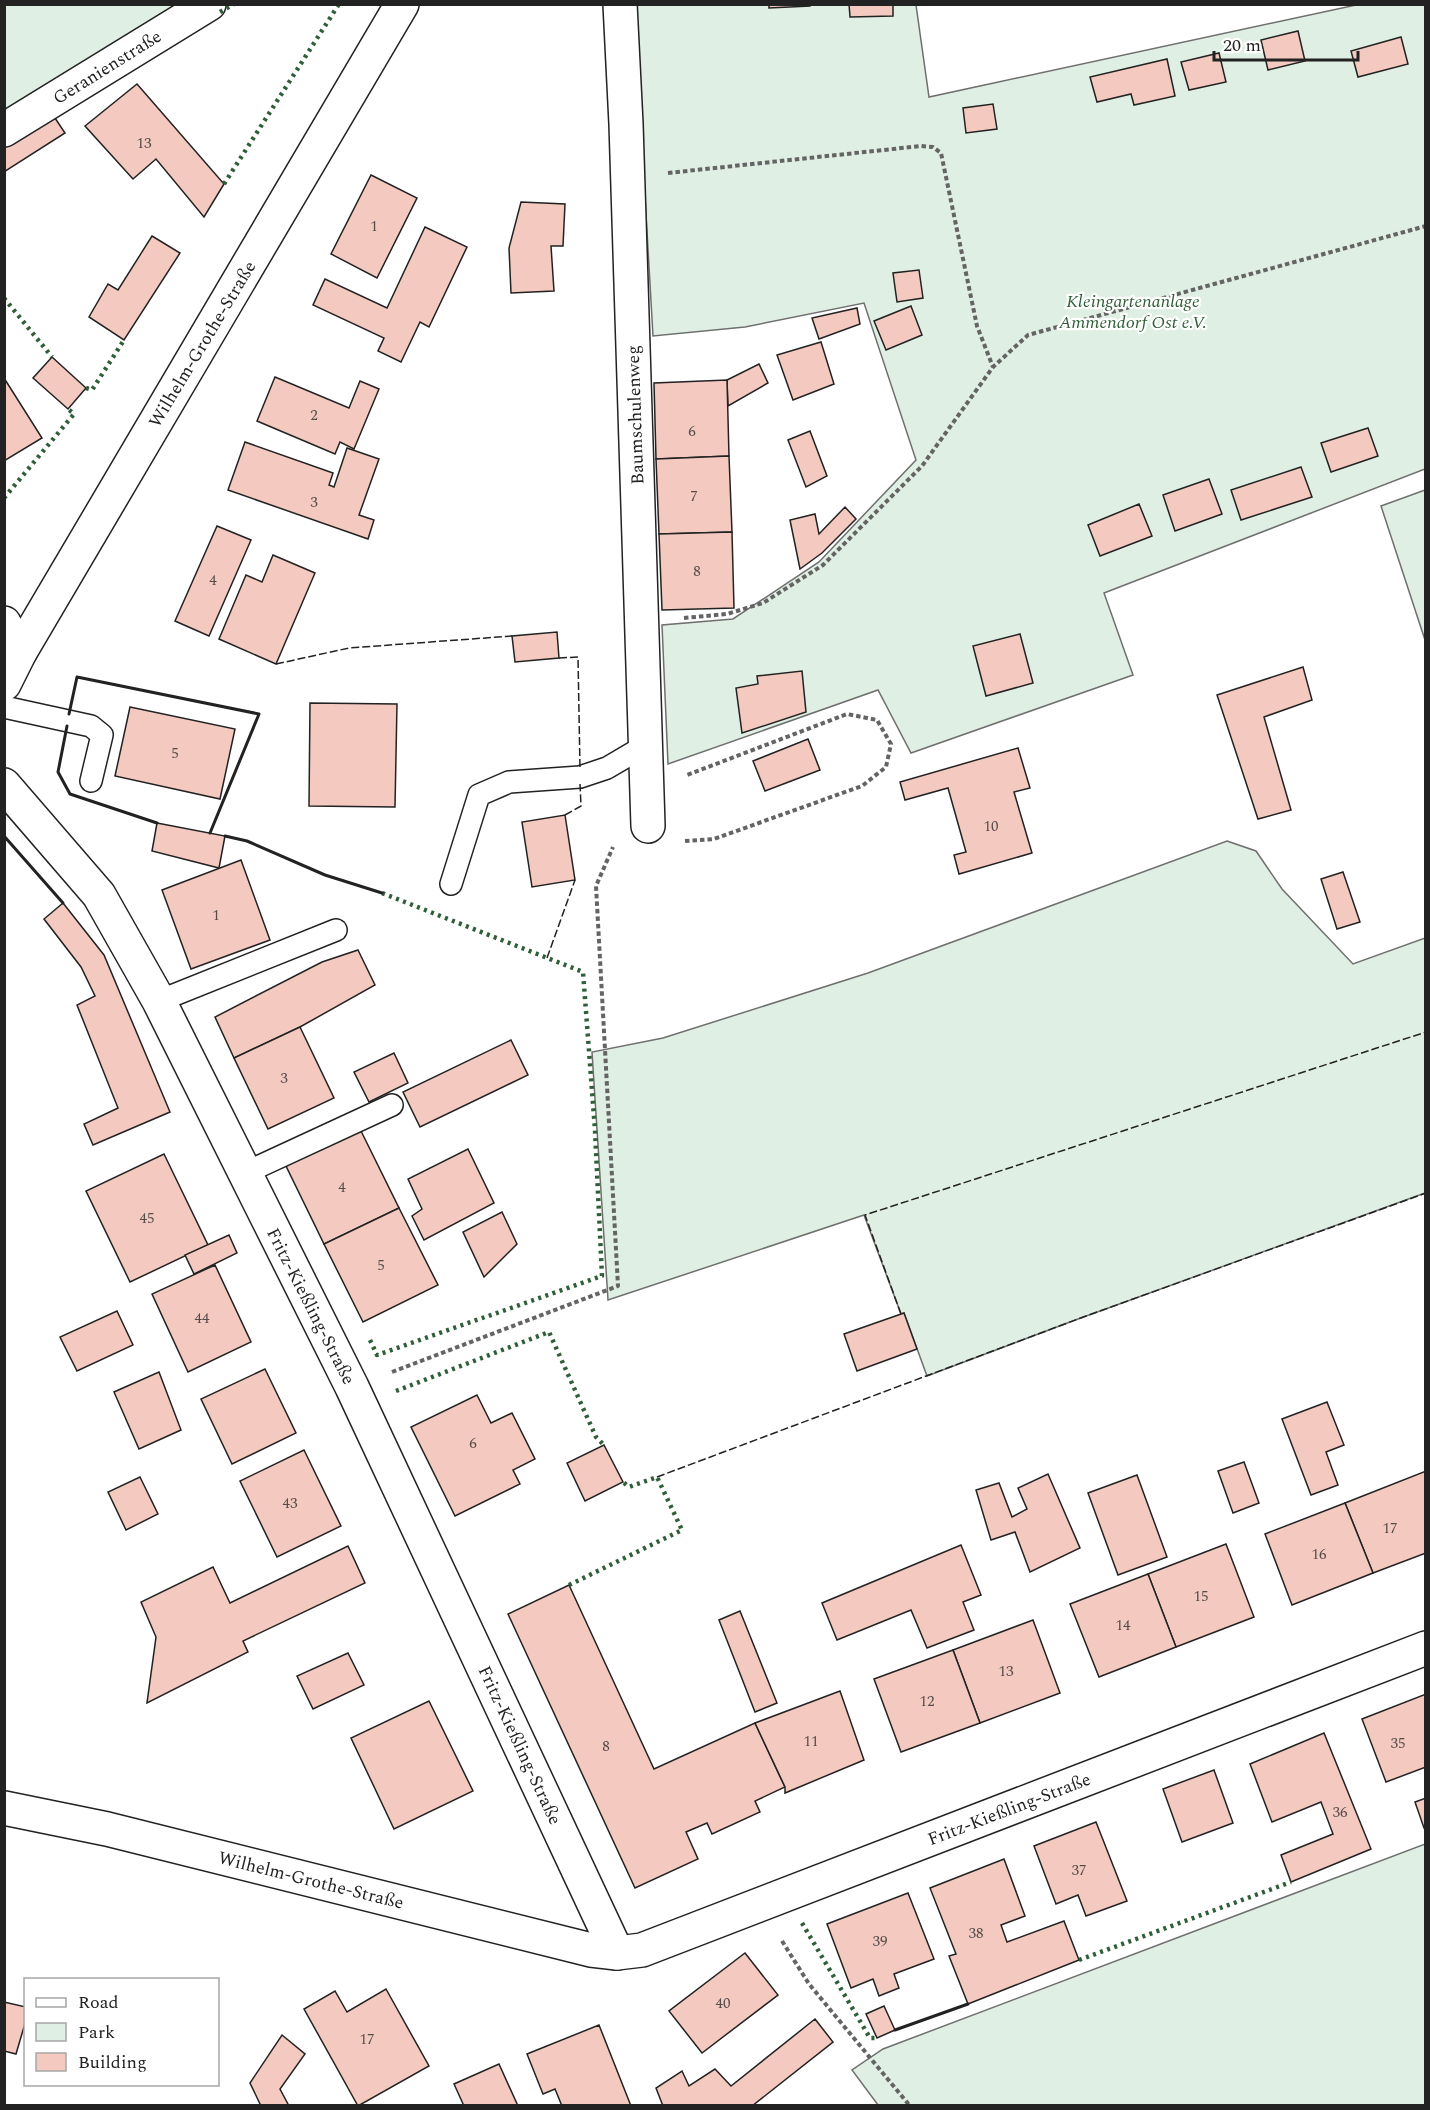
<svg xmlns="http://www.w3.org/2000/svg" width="1430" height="2110" font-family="Spectral,serif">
<rect width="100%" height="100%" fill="#fff"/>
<g fill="#e0efe3" stroke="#6f6f6f" stroke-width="1.5">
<path d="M 5,5 L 209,5 L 5,130 Z"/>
<path d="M 634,5 L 916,5 L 929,97 L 1356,5 L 1425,5 L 1425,469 L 1104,593 L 1133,675 L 911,753 L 878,690 L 668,764 L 662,625 L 733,619 L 819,562 L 916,460 L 864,303 L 745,327 L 653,336 Z"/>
<path d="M 1425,490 L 1426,490 L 1425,640 L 1381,506 Z"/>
<path d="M 1227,841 L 1256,851 L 1282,889 L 1353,964 L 1425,938 L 1425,1193 L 1078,1319 L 927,1376 L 904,1313 L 901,1314 L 864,1215 L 608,1300 L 592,1052 L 663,1038 L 868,973 Z"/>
<path d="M 1425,1844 L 1425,2105 L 878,2105 L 852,2070 L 883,2049 Z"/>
</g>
<g fill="#f3c9c0" stroke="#222" stroke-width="1.5">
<path d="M 769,4 L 810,4 L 810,6 L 769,8 Z"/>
<path d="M 849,4 L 893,4 L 893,16 L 850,17 Z"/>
<path d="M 1298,31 L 1305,61 L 1268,70 L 1261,40 Z"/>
<path d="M 1401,37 L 1408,64 L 1358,77 L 1351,51 Z"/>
<path d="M 1219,53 L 1226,82 L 1189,90 L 1181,62 Z"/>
<path d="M 1167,59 L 1175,96 L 1134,105 L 1131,94 L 1097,102 L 1090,77 Z"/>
<path d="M 137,84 L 224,184 L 204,217 L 156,159 L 133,179 L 85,126 Z"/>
<path d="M 993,104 L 997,129 L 966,133 L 963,108 Z"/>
<path d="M 51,112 L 65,133 L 4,172 L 4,142 Z"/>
<path d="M 371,175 L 417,198 L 377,278 L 331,254 Z"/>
<path d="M 521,202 L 565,204 L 563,246 L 551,246 L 554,291 L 511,293 L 509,248 Z"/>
<path d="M 425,227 L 467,247 L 429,327 L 420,322 L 401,362 L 378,351 L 384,338 L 313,305 L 325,279 L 387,308 Z"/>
<path d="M 152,236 L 180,253 L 124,340 L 89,317 L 108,284 L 118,290 Z"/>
<path d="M 919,270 L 923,298 L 897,302 L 893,273 Z"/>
<path d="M 911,306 L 922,335 L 886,350 L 874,321 Z"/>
<path d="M 857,308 L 860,324 L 819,339 L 812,318 Z"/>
<path d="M 821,342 L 834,384 L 793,400 L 777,355 Z"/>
<path d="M 52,357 L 86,388 L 68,409 L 33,378 Z"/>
<path d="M 759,364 L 768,383 L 728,406 L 727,380 Z"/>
<path d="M 275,377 L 349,408 L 360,381 L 379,389 L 354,449 L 340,442 L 335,454 L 257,421 Z"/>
<path d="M 4,378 L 42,438 L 4,461 Z"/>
<path d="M 727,380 L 729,456 L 656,459 L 654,383 Z"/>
<path d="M 1368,428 L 1378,456 L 1331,472 L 1321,443 Z"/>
<path d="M 810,431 L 827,476 L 806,487 L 788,440 Z"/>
<path d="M 245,442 L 333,473 L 329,485 L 334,487 L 347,448 L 379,459 L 359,515 L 374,520 L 368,539 L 228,490 Z"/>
<path d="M 729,456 L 732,532 L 659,534 L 656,459 Z"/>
<path d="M 1301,467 L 1312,497 L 1241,520 L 1231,490 Z"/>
<path d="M 1209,479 L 1222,514 L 1175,531 L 1163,495 Z"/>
<path d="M 1139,504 L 1152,536 L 1100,556 L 1088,525 Z"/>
<path d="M 845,507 L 856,519 L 822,553 L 800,569 L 790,520 L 815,514 L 819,534 Z"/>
<path d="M 217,526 L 251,540 L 209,636 L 175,621 Z"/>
<path d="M 732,532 L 734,608 L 662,610 L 659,534 Z"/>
<path d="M 273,555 L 315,573 L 276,664 L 219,639 L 246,575 L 262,582 Z"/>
<path d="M 557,632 L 559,658 L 515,662 L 512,636 Z"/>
<path d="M 1020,634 L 1033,683 L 986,696 L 973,646 Z"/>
<path d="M 1303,667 L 1312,700 L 1264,717 L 1291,810 L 1258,819 L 1217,695 Z"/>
<path d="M 802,671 L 806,712 L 742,733 L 736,688 L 758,684 L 757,676 Z"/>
<path d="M 310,703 L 397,704 L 395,807 L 309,806 Z"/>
<path d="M 130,707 L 235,729 L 220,799 L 115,776 Z"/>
<path d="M 808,739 L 820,770 L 765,791 L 753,761 Z"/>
<path d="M 1018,748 L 1030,788 L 1014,792 L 1032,853 L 959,874 L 954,855 L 966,852 L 948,788 L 905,800 L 900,782 Z"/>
<path d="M 565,815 L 575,880 L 532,887 L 522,822 Z"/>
<path d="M 157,823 L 225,836 L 219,868 L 152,851 Z"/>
<path d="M 241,860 L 270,940 L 191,969 L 162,890 Z"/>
<path d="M 1343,872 L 1360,922 L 1337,929 L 1321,879 Z"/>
<path d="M 63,903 L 104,955 L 170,1112 L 93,1145 L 84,1124 L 118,1108 L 77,1005 L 95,996 L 81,967 L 44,919 Z"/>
<path d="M 358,950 L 375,985 L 300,1027 L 234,1058 L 215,1017 L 322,962 Z"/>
<path d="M 300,1027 L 334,1098 L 268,1129 L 234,1058 Z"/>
<path d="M 511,1040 L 528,1075 L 420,1127 L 403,1092 Z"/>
<path d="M 394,1053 L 408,1083 L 369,1102 L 354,1072 Z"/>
<path d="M 360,1129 L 399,1208 L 324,1244 L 286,1166 Z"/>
<path d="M 468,1149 L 494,1203 L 424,1240 L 412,1216 L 422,1209 L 408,1179 Z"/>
<path d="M 164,1154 L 208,1245 L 130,1282 L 86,1191 Z"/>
<path d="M 399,1208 L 438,1285 L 363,1322 L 324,1244 Z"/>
<path d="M 502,1212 L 517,1244 L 484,1277 L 463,1232 Z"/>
<path d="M 229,1235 L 237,1253 L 194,1274 L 185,1255 Z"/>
<path d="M 215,1265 L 251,1342 L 188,1372 L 152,1294 Z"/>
<path d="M 117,1311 L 133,1345 L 77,1371 L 60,1337 Z"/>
<path d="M 904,1313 L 917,1349 L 857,1371 L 844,1334 Z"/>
<path d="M 265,1369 L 296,1433 L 232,1464 L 201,1399 Z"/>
<path d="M 159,1372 L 181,1430 L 139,1449 L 114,1392 Z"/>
<path d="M 477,1395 L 491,1423 L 512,1413 L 535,1459 L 513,1470 L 520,1484 L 455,1516 L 411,1427 Z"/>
<path d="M 1327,1402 L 1344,1445 L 1326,1452 L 1338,1485 L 1311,1495 L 1282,1419 Z"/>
<path d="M 604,1445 L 623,1482 L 585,1501 L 567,1463 Z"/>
<path d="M 304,1450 L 341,1526 L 277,1557 L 240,1481 Z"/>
<path d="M 1244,1462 L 1259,1503 L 1233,1513 L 1218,1471 Z"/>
<path d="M 1426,1471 L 1426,1553 L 1373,1573 L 1345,1503 Z"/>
<path d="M 1048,1474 L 1080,1548 L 1030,1572 L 1015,1532 L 991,1540 L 976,1490 L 999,1483 L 1012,1517 L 1027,1509 L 1018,1488 Z"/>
<path d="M 1137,1475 L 1167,1557 L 1118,1575 L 1088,1493 Z"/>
<path d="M 140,1477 L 158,1514 L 126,1530 L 108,1492 Z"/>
<path d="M 1345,1503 L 1373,1573 L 1292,1605 L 1265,1534 Z"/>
<path d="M 1226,1544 L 1254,1617 L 1176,1647 L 1148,1574 Z"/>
<path d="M 961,1545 L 981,1595 L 963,1602 L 974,1630 L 927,1648 L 911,1610 L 837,1640 L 822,1603 Z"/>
<path d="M 348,1546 L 365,1583 L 243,1641 L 248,1652 L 147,1703 L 156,1637 L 141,1602 L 213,1567 L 230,1603 Z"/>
<path d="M 1148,1574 L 1176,1647 L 1099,1677 L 1070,1604 Z"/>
<path d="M 569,1585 L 654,1769 L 755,1723 L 785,1787 L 755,1801 L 760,1812 L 712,1834 L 707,1823 L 686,1832 L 698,1859 L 635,1888 L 508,1614 Z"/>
<path d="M 740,1611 L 777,1703 L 755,1712 L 719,1620 Z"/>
<path d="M 1033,1620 L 1060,1693 L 980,1723 L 953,1650 Z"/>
<path d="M 953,1650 L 980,1723 L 901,1752 L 874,1679 Z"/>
<path d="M 348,1653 L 364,1685 L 313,1709 L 297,1676 Z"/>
<path d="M 840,1691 L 864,1760 L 785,1793 L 785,1787 L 755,1723 Z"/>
<path d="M 1426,1694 L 1426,1767 L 1386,1782 L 1362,1719 Z"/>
<path d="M 429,1701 L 473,1791 L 394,1829 L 351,1738 Z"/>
<path d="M 1324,1733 L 1371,1849 L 1291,1882 L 1281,1855 L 1333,1834 L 1321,1802 L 1272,1822 L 1250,1764 Z"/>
<path d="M 1214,1770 L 1233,1823 L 1182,1842 L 1163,1789 Z"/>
<path d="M 1426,1798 L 1426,1827 L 1424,1828 L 1415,1802 Z"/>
<path d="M 1096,1822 L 1127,1901 L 1086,1916 L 1078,1895 L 1056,1904 L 1034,1846 Z"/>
<path d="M 1004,1859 L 1025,1916 L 1001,1925 L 1007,1942 L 1064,1921 L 1079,1960 L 968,2004 L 949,1956 L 956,1954 L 930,1888 Z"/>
<path d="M 908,1893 L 934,1959 L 894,1974 L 899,1988 L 879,1996 L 873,1979 L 851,1988 L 827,1924 Z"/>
<path d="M 745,1953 L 778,1995 L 702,2053 L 669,2011 Z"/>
<path d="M 386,1989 L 429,2066 L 358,2106 L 304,2009 L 335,1991 L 347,2012 Z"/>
<path d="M 4,2002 L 26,2007 L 26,2020 L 16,2054 L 4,2051 Z"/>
<path d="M 884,2006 L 895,2030 L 877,2038 L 866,2014 Z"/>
<path d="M 815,2019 L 833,2042 L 752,2106 L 663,2106 L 656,2088 L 682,2071 L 689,2086 L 715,2069 L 731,2086 Z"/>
<path d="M 599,2025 L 631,2106 L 562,2106 L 555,2089 L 543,2094 L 527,2054 Z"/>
<path d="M 282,2035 L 305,2054 L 280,2089 L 289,2106 L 261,2106 L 250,2083 Z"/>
<path d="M 499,2064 L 518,2106 L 464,2106 L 454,2084 Z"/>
</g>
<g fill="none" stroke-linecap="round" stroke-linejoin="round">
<g stroke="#222" stroke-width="24">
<g id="service">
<path d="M 4,707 L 91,726 L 102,735 L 91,781"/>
<path d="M 451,884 L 479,795 L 509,782 L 580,777 L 607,768 L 646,745"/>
<path d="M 159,1001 L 336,930"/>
<path d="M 245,1173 L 392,1105"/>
</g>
</g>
<g stroke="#222" stroke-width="36">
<g id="minor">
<path d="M 620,4 L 626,124 L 648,826"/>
<path d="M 4,130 L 209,4"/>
<path d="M 4,623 L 20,652"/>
<path d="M 4,684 L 20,652 L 402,4"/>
<path d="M 4,785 L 99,895 L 159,1001 L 352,1387 L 617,1953"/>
<path d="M 4,1808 L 107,1829 L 591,1950 L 617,1953 L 642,1950 L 1426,1648"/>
</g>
</g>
<g stroke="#646464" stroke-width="4" stroke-dasharray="4.5 3" stroke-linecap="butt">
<path d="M 668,173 L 921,146 L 933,147 L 941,153 L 977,326 L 993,367"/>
<path d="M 684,618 L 727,614 L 763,603 L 823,565 L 922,466 L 993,367 L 1028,335 L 1426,226"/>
<path d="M 685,841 L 714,839 L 862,786 L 886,767 L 891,744 L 877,720 L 847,714 L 687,775"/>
<path d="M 392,1372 L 618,1286 L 596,886 L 613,847"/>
<path d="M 782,1941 L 809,1984 L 910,2106"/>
</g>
<use href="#service" stroke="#fff" stroke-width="21"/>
<use href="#minor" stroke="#fff" stroke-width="33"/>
<g stroke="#2f5e38" stroke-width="4.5" stroke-dasharray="3 4.5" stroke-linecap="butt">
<path d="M 220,12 L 234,4"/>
<path d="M 224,184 L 339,4"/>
<path d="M 4,298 L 52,357"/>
<path d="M 86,388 L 92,390 L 124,340"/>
<path d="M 4,498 L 74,414 L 68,409"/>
<path d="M 370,1340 L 377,1355 L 602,1276 L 595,1130 L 583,972 L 382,893"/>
<path d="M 396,1391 L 549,1332 L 596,1437 L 604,1445"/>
<path d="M 569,1585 L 682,1530 L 657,1477 L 629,1487 L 623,1482"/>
<path d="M 802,1923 L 870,2038 L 877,2038"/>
<path d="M 1079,1960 L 1291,1882"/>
</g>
<g stroke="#222" stroke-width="1.5" stroke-dasharray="8 3" stroke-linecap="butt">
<path d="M 559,658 L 578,657 L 580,769"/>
<path d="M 276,664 L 349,648 L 512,636"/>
<path d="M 565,815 L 581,806 L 580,784"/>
<path d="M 547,958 L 575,880"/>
<path d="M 901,1314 L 865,1215 L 1426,1032"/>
<path d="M 657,1477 L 1078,1319 L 1426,1193"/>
</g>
<g stroke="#222" stroke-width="3">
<path d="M 69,714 L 77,677 L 259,714 L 210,833"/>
<path d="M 67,726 L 58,772 L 70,794 L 157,823"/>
<path d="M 4,836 L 63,903"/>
<path d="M 225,836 L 247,841 L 325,875 L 382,893"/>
<path d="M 895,2030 L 968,2004"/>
</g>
</g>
<g text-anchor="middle" stroke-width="4.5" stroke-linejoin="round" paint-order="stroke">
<g font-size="15" fill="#564c4a">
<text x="144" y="148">13</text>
<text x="374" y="231">1</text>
<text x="314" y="420">2</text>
<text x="692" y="436">6</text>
<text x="694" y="501">7</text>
<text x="314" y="507">3</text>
<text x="697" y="576">8</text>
<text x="213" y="585">4</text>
<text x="175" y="758">5</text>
<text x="991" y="831">10</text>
<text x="216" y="920">1</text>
<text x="284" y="1083">3</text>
<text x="342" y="1192">4</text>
<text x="147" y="1223">45</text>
<text x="381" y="1270">5</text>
<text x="202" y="1323">44</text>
<text x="473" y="1448">6</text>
<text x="290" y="1508">43</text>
<text x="1390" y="1533">17</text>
<text x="1319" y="1559">16</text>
<text x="1201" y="1601">15</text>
<text x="1123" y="1630">14</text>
<text x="1006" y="1676">13</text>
<text x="927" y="1706">12</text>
<text x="811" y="1746">11</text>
<text x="1398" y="1748">35</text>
<text x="606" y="1751">8</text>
<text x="1340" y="1817">36</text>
<text x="1079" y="1875">37</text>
<text x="976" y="1938">38</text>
<text x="880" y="1946">39</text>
<text x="723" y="2008">40</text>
<text x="367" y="2044">17</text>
</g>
<g font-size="18" fill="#222" stroke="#fff">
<text transform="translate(107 67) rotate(-32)" y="6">Geranienstraße</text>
<text transform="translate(202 344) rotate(-59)" y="6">Wilhelm-Grothe-Straße</text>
<text transform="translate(635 415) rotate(-92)" y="6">Baumschulenweg</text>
<text transform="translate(311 1306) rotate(63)" y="6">Fritz-Kießling-Straße</text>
<text transform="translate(520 1745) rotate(65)" y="6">Fritz-Kießling-Straße</text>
<text transform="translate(1009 1809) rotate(-21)" y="6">Fritz-Kießling-Straße</text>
<text transform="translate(311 1880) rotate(14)" y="6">Wilhelm-Grothe-Straße</text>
</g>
<g font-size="18" font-style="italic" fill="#2f5e38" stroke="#fff">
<text x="1133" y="307">Kleingartenanlage<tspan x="1133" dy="21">Ammendorf Ost e.V.</tspan></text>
</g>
</g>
<rect width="1430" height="2110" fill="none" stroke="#222222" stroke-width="12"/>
<rect x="24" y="1978" width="195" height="108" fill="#ffffff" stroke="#a7a7a7" stroke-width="1.5"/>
<rect x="36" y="1998" width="30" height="9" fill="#ffffff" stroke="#a7a7a7" stroke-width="1.5"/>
<text x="78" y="2008" font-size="18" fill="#222222">Road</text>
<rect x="36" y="2023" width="30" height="18" fill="#e0efe3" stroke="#a7a7a7" stroke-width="1.5"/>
<text x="78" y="2038" font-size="18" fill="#222222">Park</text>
<rect x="36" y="2053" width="30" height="18" fill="#f3c9c0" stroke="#a7a7a7" stroke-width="1.5"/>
<text x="78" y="2068" font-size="18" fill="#222222">Building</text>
<path d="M1214 51v9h144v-9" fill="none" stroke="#222222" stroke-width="3"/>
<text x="1223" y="51" font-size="18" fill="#222222" stroke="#ffffff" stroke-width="4.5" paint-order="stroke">20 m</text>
</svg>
